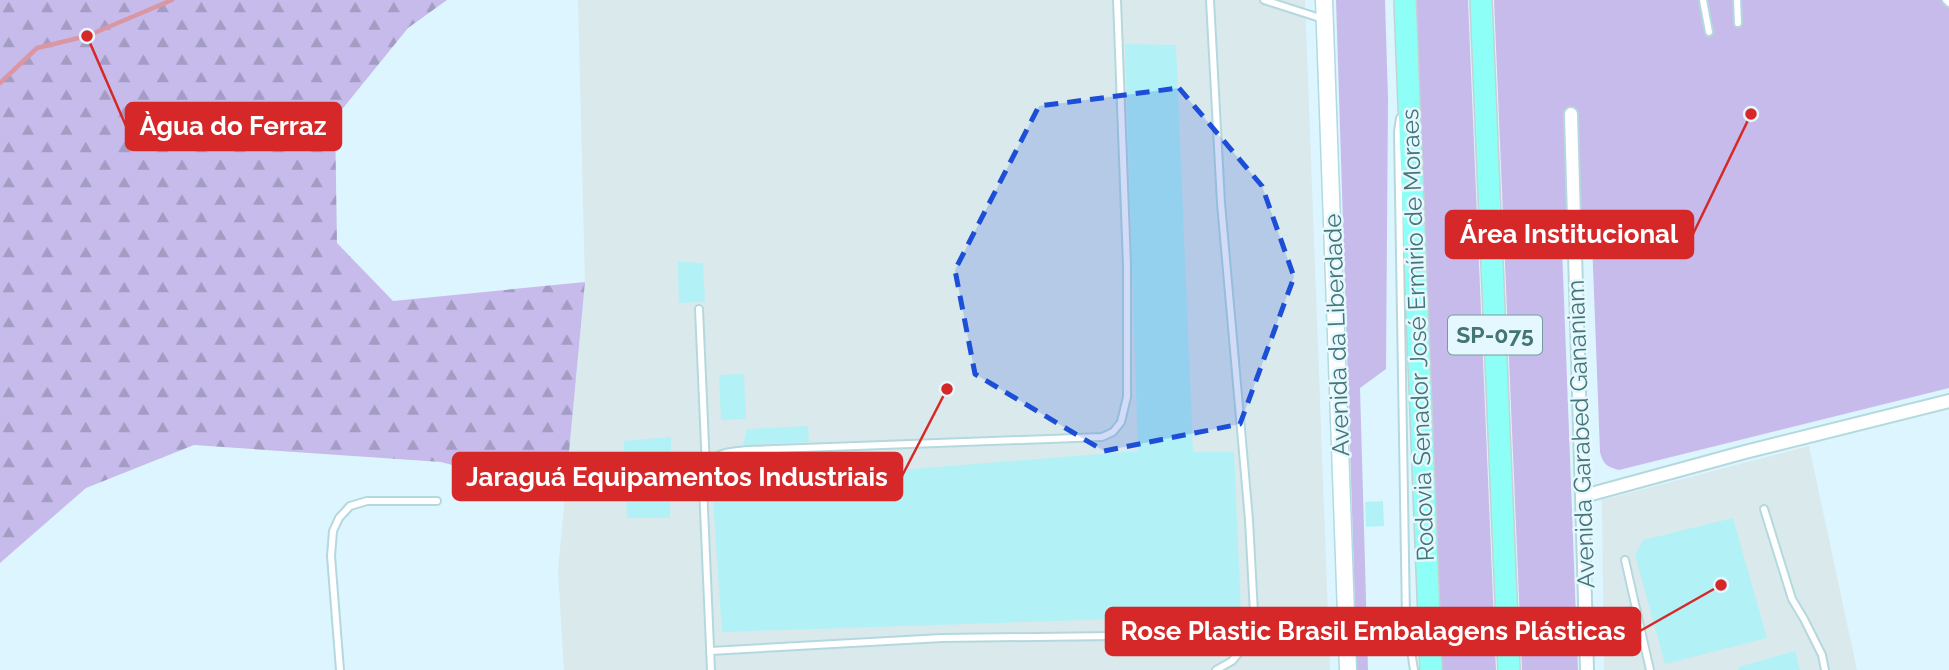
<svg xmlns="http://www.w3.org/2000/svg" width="1949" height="670" font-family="Raleway,sans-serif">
<defs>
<pattern id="forest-firs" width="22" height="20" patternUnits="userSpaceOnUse" patternTransform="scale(1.75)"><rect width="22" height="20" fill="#c7bbec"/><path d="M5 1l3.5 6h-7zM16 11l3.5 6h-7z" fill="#a39dc4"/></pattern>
</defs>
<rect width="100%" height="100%" fill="#ddf5fe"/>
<g fill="#dae9eb">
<path d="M 578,0 L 1305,0 L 1330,670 L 564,670 L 558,571 L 585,282 Z"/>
<path d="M 1809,446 L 1857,670 L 1604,670 L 1602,500 Z"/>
</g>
<g fill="#c7bbec">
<path d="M 1336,0 L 1385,0 L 1388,99 L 1386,369 L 1360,388 L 1368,670 L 1357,670 Z"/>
<path d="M 1413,0 L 1468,0 L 1496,670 L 1440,670 Z"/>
<path d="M 1494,0 L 1949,0 L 1949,388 L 1619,470 C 1607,467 1603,464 1600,452 L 1592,240 L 1562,247 L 1578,670 L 1522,670 Z"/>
</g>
<path fill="url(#forest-firs)" d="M 0,0 L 447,0 L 408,28 L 335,118 L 337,243 L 393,301 L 585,282 L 565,495 L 441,462 L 194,445 L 86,488 L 0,563 Z"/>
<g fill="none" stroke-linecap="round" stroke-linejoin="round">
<path stroke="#db96a3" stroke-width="4.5" d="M 0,83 L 37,48 L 87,36 L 172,0"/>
</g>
<g fill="#b2f2f6">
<path d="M 1125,44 L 1176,45 L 1193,452 L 1234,452 L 1242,637 L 1144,651 L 1144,618 L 722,632 L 712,485 L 1138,451 Z"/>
<path d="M 678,262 L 703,263 L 705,302 L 679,303 Z"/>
<path d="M 744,374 L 746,419 L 721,420 L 719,375 Z"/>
<path d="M 808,426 L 809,442 L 743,445 L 747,429 Z"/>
<path d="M 671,437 L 670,518 L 627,518 L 624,441 Z"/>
<path d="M 1383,501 L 1384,526 L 1366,527 L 1365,502 Z"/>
<path d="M 1733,518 L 1767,638 L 1665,664 L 1635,555 L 1643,540 Z"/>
<path d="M 1795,651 L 1800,670 L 1739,670 L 1738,667 Z"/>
</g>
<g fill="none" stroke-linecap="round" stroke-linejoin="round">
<g stroke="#b3d9de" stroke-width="10">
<g id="lane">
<path d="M 1210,0 L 1221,203 L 1249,520 L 1254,613 L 1251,630 L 1245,645 L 1232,661 L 1216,670"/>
<path d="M 1264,0 L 1323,19"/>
<path d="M 1703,0 L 1709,32"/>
<path d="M 1737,0 L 1738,23"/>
<path d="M 1946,0 L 1949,3"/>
<path d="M 1400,118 L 1398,132 L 1406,619 L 1414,670"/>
<path d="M 699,309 L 706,468"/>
<path d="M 1764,509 L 1792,599 L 1804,619 L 1822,655 L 1825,670"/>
<path d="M 1625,560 L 1650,670"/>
<path d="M 1586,614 L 1637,611"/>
<path d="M 710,651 L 942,638 L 1114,636"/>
<path d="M 340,670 L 331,556 L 333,531 L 339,518 L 350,506 L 367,501 L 437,501"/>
<path d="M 711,670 L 703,486 C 708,454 717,453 747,450 L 1102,437 L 1113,432 L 1121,422 L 1127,397 L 1127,265 L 1117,0"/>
</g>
</g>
<g stroke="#b3d9de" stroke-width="16">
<g id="street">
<path d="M 1571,114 L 1587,670"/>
<path d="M 1584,496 L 1745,452 L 1949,401"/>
</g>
</g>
<g stroke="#afdbe1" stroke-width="19">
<path id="secondary" d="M 1324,0 L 1348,670"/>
</g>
<g stroke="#c3d3d3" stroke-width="24">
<g id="highway">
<path d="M 1405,0 L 1431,670"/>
<path d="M 1481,0 L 1509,670"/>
</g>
</g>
<use href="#lane" stroke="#fff" stroke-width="6"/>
<use href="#street" stroke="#fff" stroke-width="12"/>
<use href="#secondary" stroke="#fff" stroke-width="16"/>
<use href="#highway" stroke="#8dfff6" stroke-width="21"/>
</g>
<path fill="#1d4ed8" fill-opacity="0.2" stroke="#1d4ed8" stroke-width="5" stroke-dasharray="14 9" stroke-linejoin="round" d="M 1179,88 L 1262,186 L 1294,277 L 1240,424 L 1104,451 L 975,374 L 955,270 L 1039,106 Z"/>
<g text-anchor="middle" stroke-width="5" stroke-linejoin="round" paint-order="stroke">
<rect fill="#e5f8ff" stroke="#749c9e" stroke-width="2" x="1448" y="315.5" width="94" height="39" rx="5"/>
<g font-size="23" font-weight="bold" fill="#447575">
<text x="1495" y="343">SP-075</text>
</g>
<g font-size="24" fill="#447575" stroke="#e5f8ff">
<text transform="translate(1337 335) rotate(-92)" y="8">Avenida da Liberdade</text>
<text transform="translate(1418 335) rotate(-92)" y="8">Rodovia Senador José Ermírio de Moraes</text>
<text transform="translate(1581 434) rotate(-92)" y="8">Avenida Garabed Gananiam</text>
</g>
</g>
<path fill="none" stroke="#d62828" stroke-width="2.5" d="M87 36L126 126M1751 114L1693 234M947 389L902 476M1721 585L1640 631"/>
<g fill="#d62828" stroke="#e5f8ff" stroke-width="2.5">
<circle cx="87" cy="36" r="7"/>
<circle cx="1751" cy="114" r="7"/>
<circle cx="947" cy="389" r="7"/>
<circle cx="1721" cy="585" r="7"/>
</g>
<g fill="#d62828" stroke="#d62828" stroke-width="2.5">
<rect x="126" y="103" width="215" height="47" rx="7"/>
<rect x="1446" y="211" width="247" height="47" rx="7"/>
<rect x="453" y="453" width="449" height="47" rx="7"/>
<rect x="1106" y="608" width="534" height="47" rx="7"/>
</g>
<g font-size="26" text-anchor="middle" font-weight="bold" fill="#fff">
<text x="233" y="135">Àgua do Ferraz</text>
<text x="1569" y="243">Área Institucional</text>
<text x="677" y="486">Jaraguá Equipamentos Industriais</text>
<text x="1373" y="640">Rose Plastic Brasil Embalagens Plásticas</text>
</g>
</svg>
